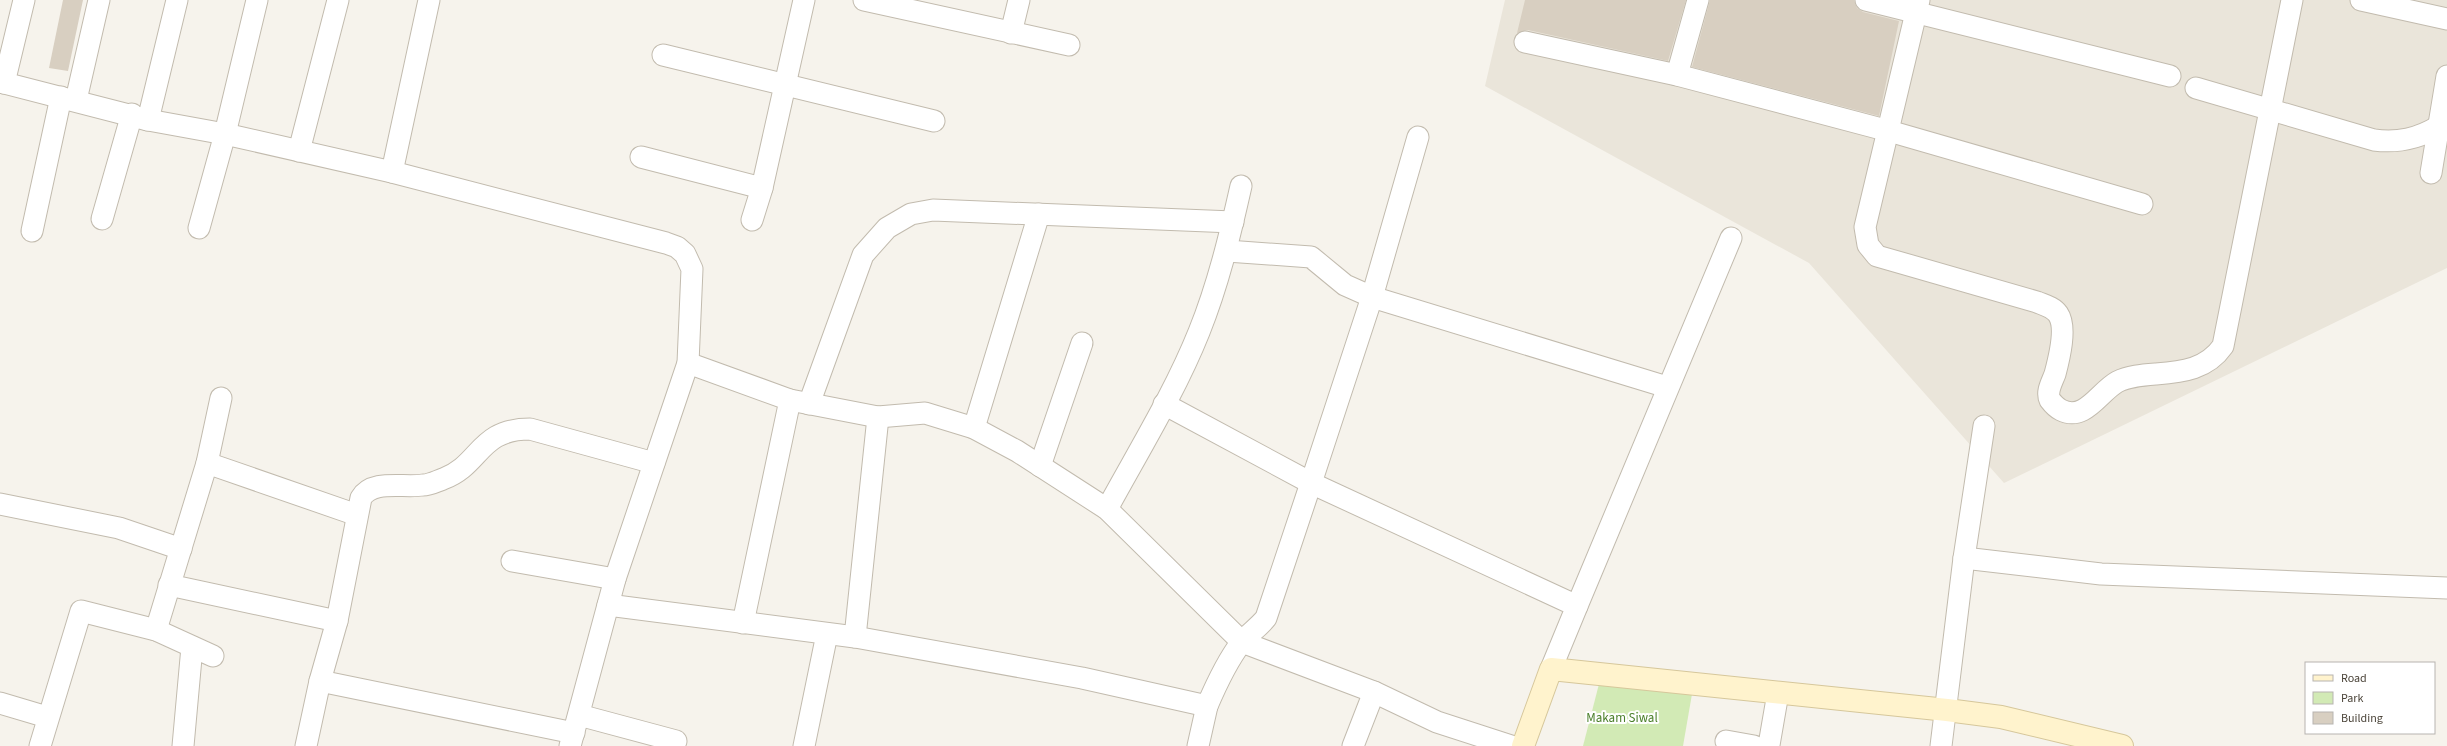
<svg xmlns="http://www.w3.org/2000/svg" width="2447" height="746" font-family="'Source Sans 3',sans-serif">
<rect width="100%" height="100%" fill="#f6f3ec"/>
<path fill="#eae5da" d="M 1505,0 L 2447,0 L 2447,268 L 2004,483 L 1809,263 L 1485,86 Z"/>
<path fill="#d2eab5" d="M 1599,684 L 1692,694 L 1683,746 L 1583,746 Z"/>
<g fill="#d8cfc1">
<path d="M 63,0 L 83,0 L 68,71 L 49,68 Z"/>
<path d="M 1525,0 L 1686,0 L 1668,61 L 1528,30 L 1517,33 Z"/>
<path d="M 1710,0 L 1854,0 L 1857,8 L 1863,12 L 1899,21 L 1879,116 L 1692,67 Z"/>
</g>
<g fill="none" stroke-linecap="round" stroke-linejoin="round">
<g stroke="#c2bbae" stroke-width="23">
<g id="street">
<path d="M 864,0 L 1069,45"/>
<path d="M 1866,0 L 2170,76"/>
<path d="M 1919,0 L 1865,227 L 1868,245 L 1877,256 L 2037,302 C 2044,305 2053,307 2058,314 C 2067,327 2059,359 2055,374 C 2052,382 2046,392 2050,400 C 2053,404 2057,408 2061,410 C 2085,422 2099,392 2117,382 C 2129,376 2143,375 2156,374 C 2183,372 2207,369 2223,346 L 2292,0"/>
<path d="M 2361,0 L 2447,19"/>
<path d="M 1011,33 L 1019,0"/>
<path d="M 1525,42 L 1677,75 L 1889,131 L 2142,204"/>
<path d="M 663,55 L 934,121"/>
<path d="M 1677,75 L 1698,0"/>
<path d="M 0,82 L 148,120 L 225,134 L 392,172 L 666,243 L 677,247 L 685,254 L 692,269 L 688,363 L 615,579 L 570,746"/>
<path d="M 4,83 L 24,0"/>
<path d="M 2196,88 L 2374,140 C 2398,143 2418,139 2439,126"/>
<path d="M 76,100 L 99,0"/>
<path d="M 148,120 L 177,0"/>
<path d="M 299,151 L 338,0"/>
<path d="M 641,157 L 762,188"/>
<path d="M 392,172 L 429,0"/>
<path d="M 2431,173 L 2447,76"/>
<path d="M 102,219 L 132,114"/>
<path d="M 752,220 L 762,188 L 804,0"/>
<path d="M 199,228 L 225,134 L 257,0"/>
<path d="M 32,231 L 61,97"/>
<path d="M 1227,251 L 1311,257 L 1345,285 L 1372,297 L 1667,387"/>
<path d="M 688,363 L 790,400 L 878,417 L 925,413 L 974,428 L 1017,451 L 1107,509 L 1242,642 L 1374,692 L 1437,722 L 1511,746"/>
<path d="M 809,404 L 863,255 L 887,228 L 911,214 L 933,210 L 1233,222"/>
<path d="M 1164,404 L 1311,483 L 1372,297 L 1418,137"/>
<path d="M 974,428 L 1039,214"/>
<path d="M 207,463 L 357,515"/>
<path d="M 1040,466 L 1082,343"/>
<path d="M 0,504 L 119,528 L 181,549"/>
<path d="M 1107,509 C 1138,452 1175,392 1199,332 C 1218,285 1230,235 1241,186"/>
<path d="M 1964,558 L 2101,574 L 2447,588"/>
<path d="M 512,561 L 615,579"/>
<path d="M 169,585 L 337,621"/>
<path d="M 608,605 L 855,637 L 1082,678 L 1207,706 C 1216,685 1227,661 1241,643 C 1248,634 1258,628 1266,618 L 1311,483 L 1577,606 L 1551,669"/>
<path d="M 1577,606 L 1731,238"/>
<path d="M 743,623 L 790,400"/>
<path d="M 156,630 L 207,463 L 221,398"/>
<path d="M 855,637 L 878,417"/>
<path d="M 320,681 L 574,733"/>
<path d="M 0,703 L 47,717"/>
<path d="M 579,715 L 676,741"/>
<path d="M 1726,741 L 1754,746"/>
<path d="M 40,746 L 81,611 L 156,630 L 213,656"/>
<path d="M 183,746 L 192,647"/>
<path d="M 306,746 L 320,681 L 337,621 L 361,498 C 372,479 403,488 423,485 C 430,485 437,481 443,479 C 481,465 478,429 530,429 L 654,463"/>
<path d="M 804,746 L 827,634"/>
<path d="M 1198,746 L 1207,706"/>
<path d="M 1353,746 L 1374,692"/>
<path d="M 1766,746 L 1769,745 L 1778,693"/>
<path d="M 1941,746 L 1964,558 L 1984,426"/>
</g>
</g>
<g stroke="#d6c79b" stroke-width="24">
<path id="secondary" d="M 1523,746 L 1551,669 L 1947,710 L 2001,717 L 2122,746"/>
</g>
<use href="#street" stroke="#fff" stroke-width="21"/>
<use href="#secondary" stroke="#fff3cd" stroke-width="22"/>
</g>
<g text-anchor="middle" stroke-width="4" stroke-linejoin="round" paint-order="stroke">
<g font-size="13" fill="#4a7f2a" stroke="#fff">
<text x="1622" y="722">Makam Siwal</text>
</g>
</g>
<rect x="2305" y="662" width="130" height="72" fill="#ffffff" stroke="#b7b4b0"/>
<rect x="2313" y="675" width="20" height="6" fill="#fff3cd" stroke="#b7b4b0"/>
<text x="2341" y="682" font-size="12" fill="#4b4439">Road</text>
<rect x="2313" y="692" width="20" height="12" fill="#d2eab5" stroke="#b7b4b0"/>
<text x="2341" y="702" font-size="12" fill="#4b4439">Park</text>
<rect x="2313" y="712" width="20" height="12" fill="#d8cfc1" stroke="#b7b4b0"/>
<text x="2341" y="722" font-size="12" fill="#4b4439">Building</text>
</svg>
